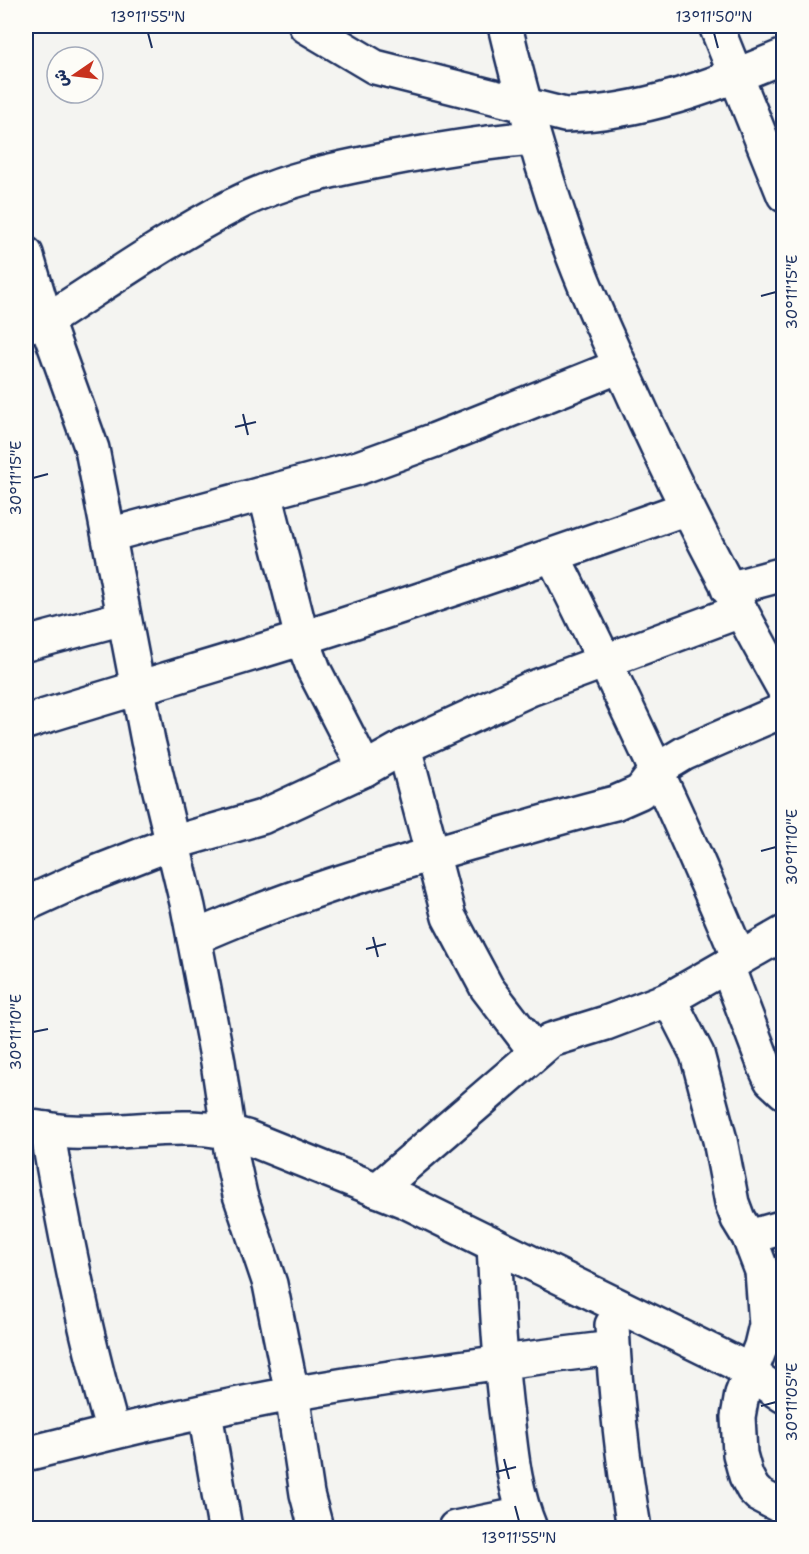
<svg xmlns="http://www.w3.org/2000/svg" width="809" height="1554" font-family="'Shantell Sans','Playpen Sans Arabic',sans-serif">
<rect width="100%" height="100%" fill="#f4f4f1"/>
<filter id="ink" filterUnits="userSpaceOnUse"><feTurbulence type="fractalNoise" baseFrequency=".0167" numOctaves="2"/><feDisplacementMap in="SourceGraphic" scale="12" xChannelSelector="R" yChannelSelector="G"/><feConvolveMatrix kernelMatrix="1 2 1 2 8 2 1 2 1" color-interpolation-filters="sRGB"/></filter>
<g filter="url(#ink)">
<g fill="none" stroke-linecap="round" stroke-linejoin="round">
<g stroke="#1b2f5e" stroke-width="38">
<g id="minor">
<path d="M 306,26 L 375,67 L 565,115 C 642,113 713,86 784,56"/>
<path d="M 505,26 C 522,98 542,169 567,239 C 585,290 608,340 631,389 C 677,492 729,591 784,689"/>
<path d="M 716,26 L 784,195"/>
<path d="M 26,254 L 46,321 L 92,449 L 148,741 L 188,907 L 218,1062 L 233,1163 L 240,1195 L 270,1284 L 292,1394 L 307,1494 L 316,1528"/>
<path d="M 26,326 L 46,321 C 107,282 168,239 232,206 C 281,180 335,169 389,159 C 437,150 484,142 533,138"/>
<path d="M 265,493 L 302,638 L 314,670 L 365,769"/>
<path d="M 109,535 L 358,468 L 435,440 L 620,366"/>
<path d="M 553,556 C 619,688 682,822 739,958"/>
<path d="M 728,589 L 784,574"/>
<path d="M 26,644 L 123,618"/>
<path d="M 26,722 C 112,695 200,670 287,643 C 421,601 554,555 687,508"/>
<path d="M 404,747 L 449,917 L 487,988 L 536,1052"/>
<path d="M 26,904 L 85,877 L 172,843 L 262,817 L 365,769 L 404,747 L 530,689 L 740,611"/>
<path d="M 194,938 C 283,898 376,870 470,843 C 518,830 566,815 615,803 L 640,792 L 657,770 L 685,753 L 784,710"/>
<path d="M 727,966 L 766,1069 L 771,1080 L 784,1092"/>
<path d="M 669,999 L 697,1054 L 720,1140 L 732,1203 L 738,1219 L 749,1237 L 762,1271 L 766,1325 L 761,1346 L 742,1394 L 738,1417 L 740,1454 L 746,1476 L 753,1489 L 759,1495 L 784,1508"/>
<path d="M 26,1126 C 41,1128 56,1131 71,1132 C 130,1135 189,1118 246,1137 L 405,1201 L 733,1362 L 784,1396"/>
<path d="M 47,1129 C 64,1231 84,1332 113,1432"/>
<path d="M 377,1190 L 551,1040 L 606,1023 L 669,999 L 784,933"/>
<path d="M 749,1237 L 784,1227"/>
<path d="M 494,1245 C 497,1306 500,1364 508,1425 C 512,1462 516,1494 530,1528"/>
<path d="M 612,1325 C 615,1393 623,1462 634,1528"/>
<path d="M 205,1413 L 225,1528"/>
<path d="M 26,1454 C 114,1432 203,1410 292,1394 C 398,1375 506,1361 613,1348"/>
<path d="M 455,1528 L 524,1514"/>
</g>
</g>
<use href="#minor" stroke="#fdfcf7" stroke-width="33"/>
</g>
</g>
<path fill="none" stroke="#1b2f5e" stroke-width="2" d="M 148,33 L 152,48M 714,33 L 718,48M 761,296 L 776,292M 243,414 L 248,435M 235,427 L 256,422M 33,478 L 48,474M 761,851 L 776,847M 373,937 L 378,957M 366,949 L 386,944M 33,1032 L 48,1029M 761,1406 L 776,1402M 504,1459 L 509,1479M 496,1472 L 516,1467M 515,1506 L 519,1521"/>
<rect width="809" height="1554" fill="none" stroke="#fdfcf7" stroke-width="66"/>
<g transform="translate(75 75) rotate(256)"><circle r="28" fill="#fdfcf7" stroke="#a3aaba" stroke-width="1.5"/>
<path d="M0-4.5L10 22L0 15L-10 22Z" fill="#c8321e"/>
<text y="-9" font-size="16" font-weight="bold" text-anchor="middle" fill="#1b2f5e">ش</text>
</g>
<rect x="33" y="33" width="743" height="1488" fill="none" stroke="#1b2f5e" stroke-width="2"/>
<g font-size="15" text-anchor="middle" fill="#1b2f5e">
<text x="148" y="22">13°11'55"N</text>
<text x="714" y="22">13°11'50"N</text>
<text transform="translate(792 292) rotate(-90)" y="5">30°11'15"E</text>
<text transform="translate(16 478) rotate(-90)" y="5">30°11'15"E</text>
<text transform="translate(792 847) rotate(-90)" y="5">30°11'10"E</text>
<text transform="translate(16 1032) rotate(-90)" y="5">30°11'10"E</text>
<text transform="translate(792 1402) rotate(-90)" y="5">30°11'05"E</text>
<text x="519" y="1543">13°11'55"N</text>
</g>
</svg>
